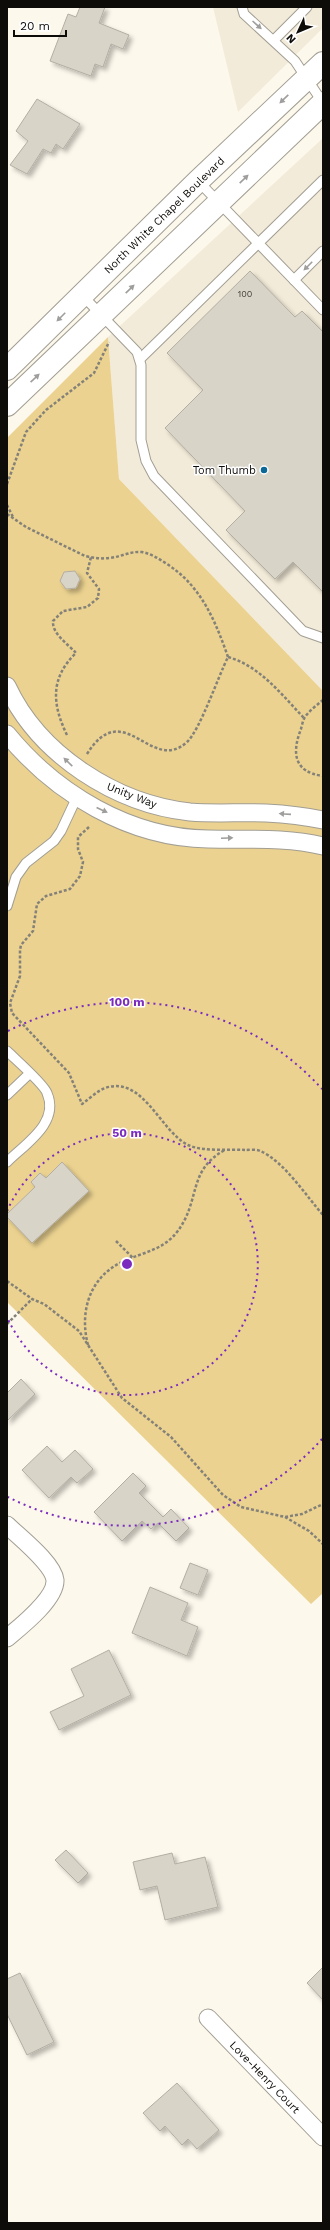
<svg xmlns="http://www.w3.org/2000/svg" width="330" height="2230" font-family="'Work Sans',sans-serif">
<defs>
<filter id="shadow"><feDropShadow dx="3.5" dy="3.5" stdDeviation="2" flood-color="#0004"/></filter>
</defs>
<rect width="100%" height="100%" fill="#fdf8ec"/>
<g fill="#f3ebd9">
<path d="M 213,7 L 323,7 L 323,28 L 238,112 Z"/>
<path d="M 323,138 L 323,691 L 119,479 L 108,337 Z"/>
</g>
<path fill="#ebd290" d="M 108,337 L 119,479 L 323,691 L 323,1593 L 311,1604 L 7,1302 L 7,438 Z"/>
<g fill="#d9d4c8" stroke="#b3aea3" filter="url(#shadow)">
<path d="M 80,7 L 105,7 L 99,23 L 129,35 L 123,49 L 111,44 L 103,67 L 95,64 L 91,76 L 50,61 L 68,14 L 76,17 Z"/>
<path d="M 37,99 L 80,124 L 63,149 L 56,144 L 51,153 L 43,149 L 27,174 L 10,165 L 28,141 L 16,131 Z"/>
<path d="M 250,271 L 295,317 L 302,311 L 323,332 L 323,592 L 293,562 L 275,579 L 226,530 L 245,511 L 165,428 L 203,390 L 167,353 Z"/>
<path d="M 75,571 L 80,579 L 76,588 L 66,589 L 60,581 L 64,572 Z"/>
<path d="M 62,1162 L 89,1191 L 32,1243 L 7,1217 L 7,1214 L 35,1187 L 31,1182 L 40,1173 L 46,1178 Z"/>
<path d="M 21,1379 L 35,1394 L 7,1421 L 7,1393 Z"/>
<path d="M 47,1446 L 62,1462 L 75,1450 L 93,1469 L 77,1483 L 71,1477 L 49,1498 L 22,1470 Z"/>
<path d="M 133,1473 L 146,1486 L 139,1493 L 163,1517 L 171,1509 L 189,1528 L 176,1541 L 158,1523 L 151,1529 L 142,1521 L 122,1541 L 94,1512 Z"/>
<path d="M 190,1563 L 208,1570 L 198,1595 L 180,1588 Z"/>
<path d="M 150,1587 L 188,1603 L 181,1620 L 198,1627 L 187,1656 L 132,1633 Z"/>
<path d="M 109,1650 L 131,1695 L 59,1730 L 50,1712 L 84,1696 L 71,1669 Z"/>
<path d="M 66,1850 L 88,1873 L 78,1883 L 55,1860 Z"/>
<path d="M 172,1853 L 175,1864 L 205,1857 L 218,1907 L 165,1920 L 157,1886 L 140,1890 L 133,1862 Z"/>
<path d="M 323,1967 L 323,2000 L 307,1983 Z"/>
<path d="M 20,1973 L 54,2042 L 27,2055 L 7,2014 L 7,1979 Z"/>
<path d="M 177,2083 L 219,2130 L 197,2149 L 188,2139 L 182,2145 L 165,2126 L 160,2131 L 143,2113 Z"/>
</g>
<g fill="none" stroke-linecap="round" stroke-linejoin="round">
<g stroke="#a29e93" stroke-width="11">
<g id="lane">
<path d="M 242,7 L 244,14 L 295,61 L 323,103"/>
<path d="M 274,40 L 307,7"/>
<path d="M 198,181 L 323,310"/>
<path d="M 294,280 L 323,251"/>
<path d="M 82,295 L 137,352 L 141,365 L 141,440 L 146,461 L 154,476 L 303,631 L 323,638"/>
<path d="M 140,359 L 323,180"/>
<path d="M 7,906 L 16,877 L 26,863 L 54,841 L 61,831 L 76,799"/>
<path d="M 7,1051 C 15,1059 44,1084 47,1093 C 60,1123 25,1144 7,1162"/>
<path d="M 7,1095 L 29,1074"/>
</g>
</g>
<g stroke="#a29e93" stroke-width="19">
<g id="street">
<path d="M 7,686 C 39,755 116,804 190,812 C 215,814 241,812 266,813 C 285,814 304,816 323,820"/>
<path d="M 7,734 C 56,794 130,838 208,839 C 248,840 284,837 323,846"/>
<path d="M 7,1525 C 19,1537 53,1563 55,1580 C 56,1599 20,1627 7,1638"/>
<path d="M 208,2018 L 323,2137"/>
</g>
</g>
<g stroke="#a29e93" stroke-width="24">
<g id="secondary">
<path d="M 7,369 L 198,181 L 323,63"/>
<path d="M 7,405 L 323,103"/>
</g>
</g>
<g stroke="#848179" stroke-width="2.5" stroke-dasharray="3 2" stroke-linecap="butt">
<path d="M 7,484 L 26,432 L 46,410 L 94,373 L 109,342"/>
<path d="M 7,505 L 13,517"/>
<path d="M 7,514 L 26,527 L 85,556 C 93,558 101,559 109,558 C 121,557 130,551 142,552 C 152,554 159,559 167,564 C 201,586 215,620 228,657"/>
<path d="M 323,700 C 317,705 309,711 305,717 C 303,720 302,725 301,729 C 292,752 293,772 323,776"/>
<path d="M 67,735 C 52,704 50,678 76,653 C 68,644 52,634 53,621 L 63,611 L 87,607 L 98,598 L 99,589 L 87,573 L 91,557"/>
<path d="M 87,754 C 124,695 151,775 187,742 C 200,730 218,677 228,657 C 260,666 281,694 304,718"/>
<path d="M 89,827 L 78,837 L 78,849 L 83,862 L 80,876 L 70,889 L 46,896 L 37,904 L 33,931 L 21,945 L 20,950 L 20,976 L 10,1003 L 12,1013 L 69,1073 L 82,1104 C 89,1099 97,1091 105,1088 C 143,1075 160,1131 188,1145 C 204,1152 227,1149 245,1150 C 249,1150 256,1149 260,1151 C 283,1160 307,1197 323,1215"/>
<path d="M 116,1241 L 133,1258"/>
<path d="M 7,1281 L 32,1299 L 44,1304 L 79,1331 L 122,1398 L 171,1437 L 223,1495 L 241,1507 L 285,1517 L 302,1514 L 323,1504"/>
<path d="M 7,1324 L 32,1299"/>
<path d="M 88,1345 C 79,1311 90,1276 124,1261 C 144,1252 163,1250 177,1232 C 201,1201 187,1170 225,1150"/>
<path d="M 285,1517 L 309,1531 L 323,1544"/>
</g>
<use href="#lane" stroke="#fff" stroke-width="9"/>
<use href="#street" stroke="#fff" stroke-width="17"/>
<use href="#secondary" stroke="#fff" stroke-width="22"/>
</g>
<defs><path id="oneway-solid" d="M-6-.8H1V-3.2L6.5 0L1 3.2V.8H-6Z"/></defs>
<g fill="#9f9e9c">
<use href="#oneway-solid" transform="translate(257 25) rotate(42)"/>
<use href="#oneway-solid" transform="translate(284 99) rotate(136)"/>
<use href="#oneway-solid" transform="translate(244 179) rotate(-44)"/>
<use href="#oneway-solid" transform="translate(308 266) rotate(135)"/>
<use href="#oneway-solid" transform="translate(130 289) rotate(-44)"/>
<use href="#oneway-solid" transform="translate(61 317) rotate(135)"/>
<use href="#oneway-solid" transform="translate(35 378) rotate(-43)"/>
<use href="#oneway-solid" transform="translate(68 762) rotate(-136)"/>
<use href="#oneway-solid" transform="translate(102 810) rotate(25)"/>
<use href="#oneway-solid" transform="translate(285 814) rotate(-176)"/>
<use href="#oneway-solid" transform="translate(227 838) rotate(-2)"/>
</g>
<g fill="none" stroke="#7b2cbf" stroke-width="2" stroke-dasharray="2 4">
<path d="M7 1211A131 131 0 1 1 7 1317"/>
<path d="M322 1439A262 262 0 0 1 8 1497M8 1031A262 262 0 0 1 322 1089"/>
</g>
<circle fill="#0b6897" stroke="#fff" stroke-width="1.5" cx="264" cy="470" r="4"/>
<g text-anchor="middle" stroke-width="3" stroke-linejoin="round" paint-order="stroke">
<g font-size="9" fill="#413e38">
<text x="245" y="297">100</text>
</g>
<g font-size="11" fill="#0e0c08" stroke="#fff">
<text transform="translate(164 215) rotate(-44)" y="4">North White Chapel Boulevard</text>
<text transform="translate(132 795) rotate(21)" y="4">Unity Way</text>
<text transform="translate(265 2077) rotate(46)" y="4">Love-Henry Court</text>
</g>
<g font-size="11" fill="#0e0c08" stroke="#fff" text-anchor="end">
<text x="256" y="474">Tom Thumb</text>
</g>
</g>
<circle cx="127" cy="1264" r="6" fill="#7b2cbf" stroke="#fff" stroke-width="2"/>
<g font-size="12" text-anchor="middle" font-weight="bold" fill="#7b2cbf" stroke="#fff" stroke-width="3" stroke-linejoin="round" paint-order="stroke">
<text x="127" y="1006">100 m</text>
<text x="127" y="1137">50 m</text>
</g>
<rect width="330" height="2230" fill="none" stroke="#0e0c08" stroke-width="16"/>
<g transform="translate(298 32) rotate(226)" stroke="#ffffff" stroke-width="3" paint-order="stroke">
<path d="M0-3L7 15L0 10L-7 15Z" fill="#0e0c08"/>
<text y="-6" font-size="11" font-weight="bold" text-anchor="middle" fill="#0e0c08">N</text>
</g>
<path d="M14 30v6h52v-6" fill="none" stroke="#0e0c08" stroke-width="2"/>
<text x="20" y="30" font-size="12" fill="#0e0c08" stroke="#ffffff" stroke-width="3" paint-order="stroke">20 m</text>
</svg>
